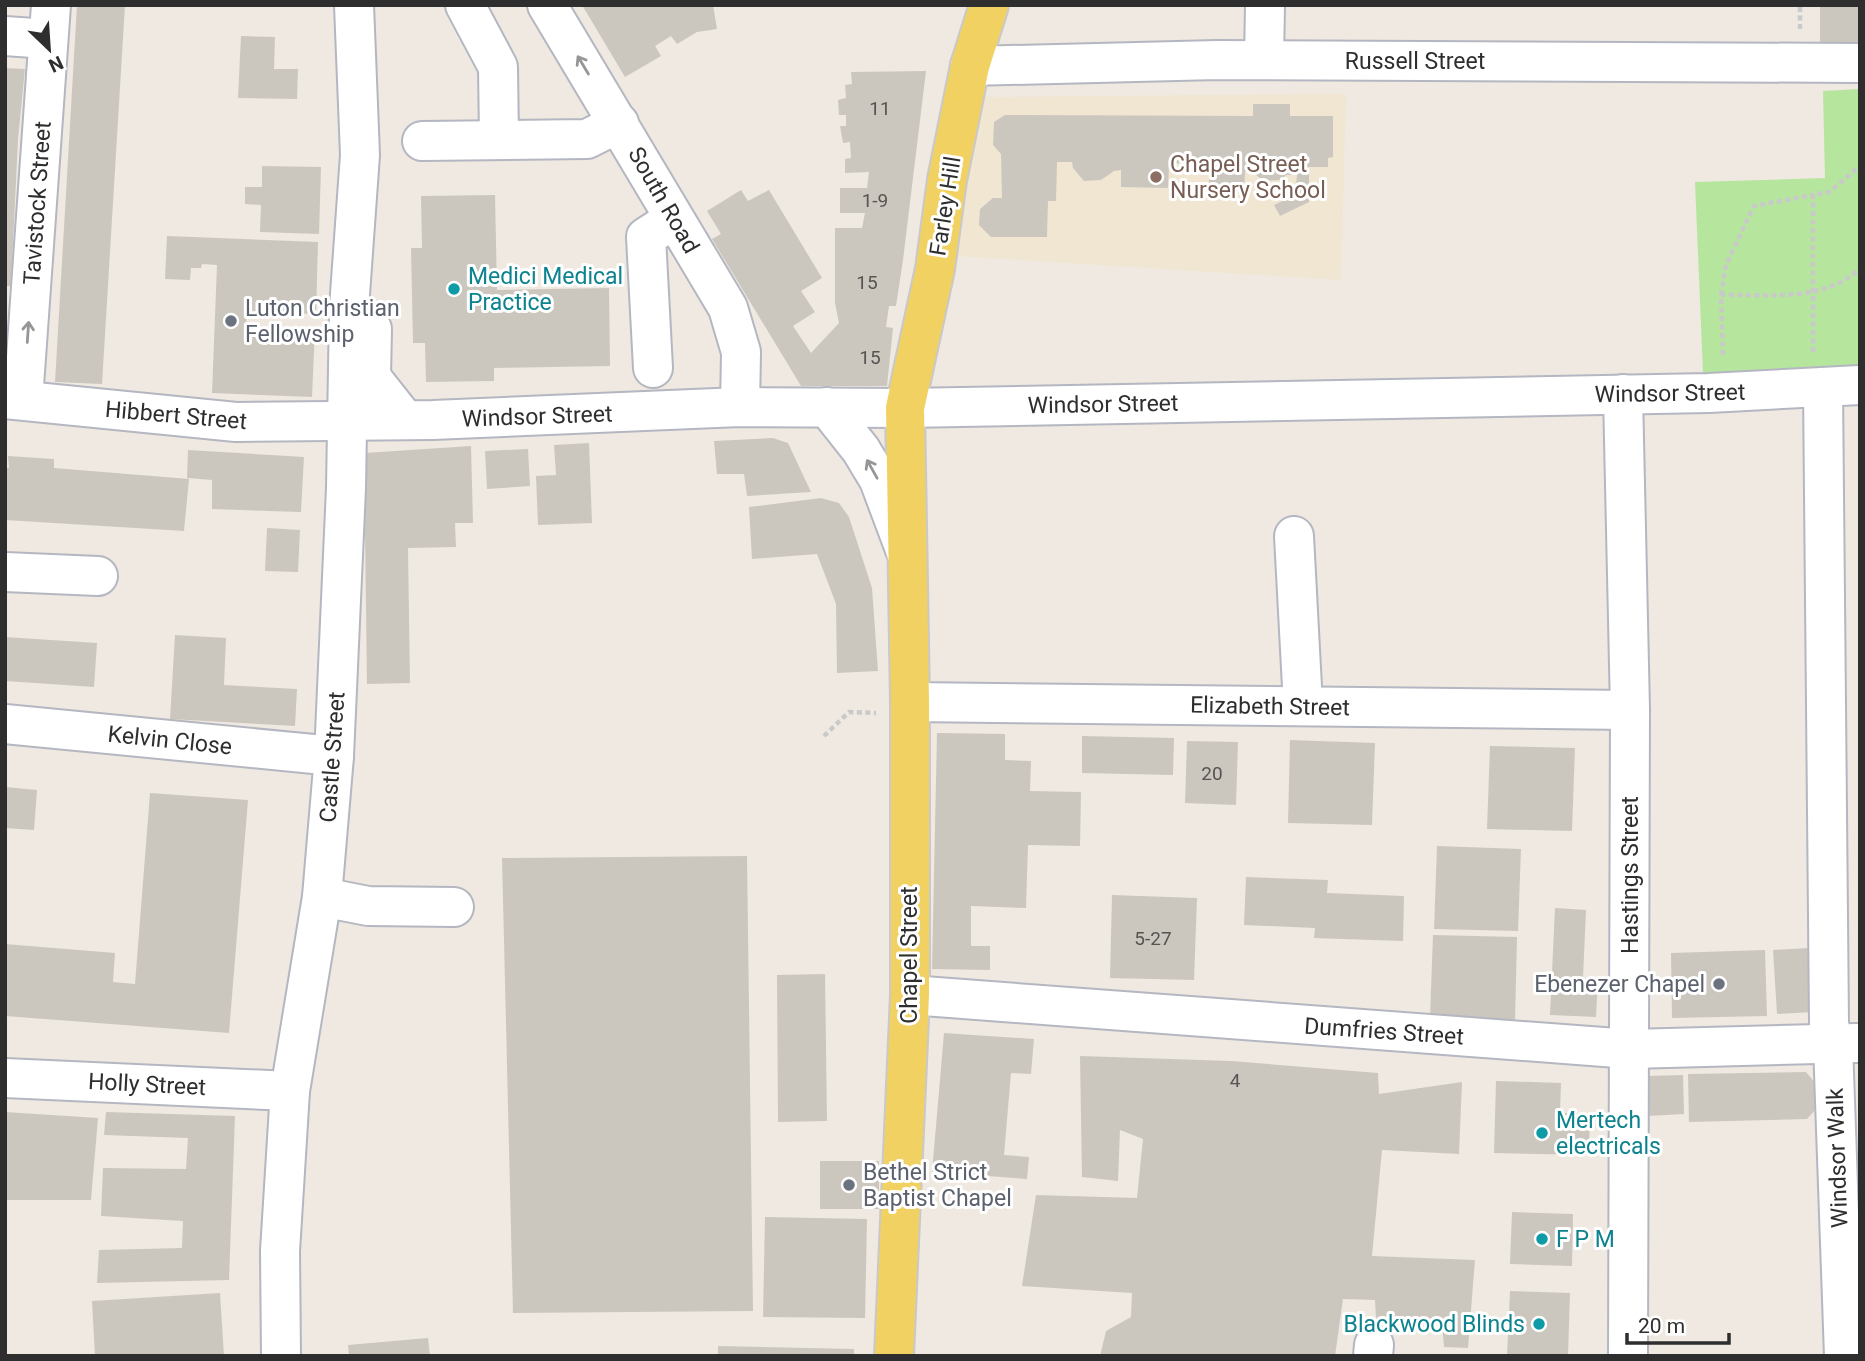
<svg xmlns="http://www.w3.org/2000/svg" width="1865" height="1361" font-family="Roboto,sans-serif">
<rect width="100%" height="100%" fill="#efe9e1"/>
<path fill="#f0e6d1" d="M 1346,94 L 1341,280 L 956,256 L 981,97 Z"/>
<path fill="#b6e59e" d="M 1860,89 L 1860,367 L 1703,373 L 1695,182 L 1825,178 L 1823,91 Z"/>
<g fill="#cbc7bf">
<path d="M 77,5 L 125,5 L 102,384 L 55,382 Z"/>
<path d="M 582,5 L 713,5 L 717,29 L 697,32 L 677,44 L 671,36 L 655,46 L 661,56 L 625,77 Z"/>
<path d="M 1820,5 L 1860,5 L 1860,43 L 1820,44 Z"/>
<path d="M 241,36 L 275,37 L 274,69 L 298,69 L 297,99 L 238,98 Z"/>
<path d="M 5,68 L 25,69 L 18,139 L 11,286 L 5,286 Z"/>
<path d="M 926,71 L 903,260 L 896,306 L 889,306 L 886,327 L 893,328 L 887,386 L 801,386 L 712,239 L 721,234 L 707,211 L 741,190 L 748,201 L 769,190 L 822,278 L 801,291 L 815,312 L 793,326 L 811,353 L 839,323 L 835,303 L 835,228 L 862,228 L 865,213 L 840,213 L 840,188 L 867,188 L 869,172 L 845,173 L 845,159 L 851,158 L 850,142 L 843,143 L 840,126 L 846,126 L 846,115 L 839,115 L 838,100 L 846,98 L 845,85 L 852,84 L 851,72 Z"/>
<path d="M 1253,104 L 1290,104 L 1290,116 L 1333,116 L 1333,157 L 1328,158 L 1328,167 L 1309,167 L 1309,202 L 1280,216 L 1274,205 L 1295,195 L 1297,175 L 1286,175 L 1281,180 L 1263,181 L 1253,172 L 1245,172 L 1244,189 L 1209,188 L 1209,164 L 1169,163 L 1168,188 L 1121,187 L 1121,170 L 1114,171 L 1101,180 L 1084,181 L 1073,168 L 1072,162 L 1057,162 L 1056,201 L 1048,201 L 1047,237 L 991,237 L 979,225 L 980,209 L 993,198 L 1002,198 L 1001,154 L 993,145 L 994,122 L 1005,115 L 1253,116 Z"/>
<path d="M 262,166 L 321,167 L 319,234 L 260,232 L 261,205 L 245,204 L 245,187 L 262,187 Z"/>
<path d="M 495,195 L 497,290 L 609,288 L 610,366 L 494,368 L 494,381 L 426,382 L 425,343 L 413,343 L 411,248 L 422,248 L 421,196 Z"/>
<path d="M 167,236 L 318,242 L 316,314 L 247,312 L 246,327 L 315,329 L 312,397 L 212,393 L 217,265 L 202,264 L 201,268 L 191,268 L 190,280 L 165,279 Z"/>
<path d="M 773,438 L 788,443 L 811,492 L 747,496 L 744,474 L 717,474 L 714,441 Z"/>
<path d="M 589,443 L 592,523 L 538,525 L 536,476 L 556,475 L 554,445 Z"/>
<path d="M 471,446 L 473,523 L 455,523 L 456,547 L 408,548 L 410,683 L 367,684 L 364,453 Z"/>
<path d="M 528,449 L 530,486 L 487,489 L 485,451 Z"/>
<path d="M 188,450 L 304,457 L 301,512 L 212,509 L 212,480 L 187,478 Z"/>
<path d="M 8,456 L 54,459 L 54,468 L 189,479 L 184,531 L 5,520 L 5,468 L 9,468 Z"/>
<path d="M 821,498 L 839,503 L 849,517 L 872,588 L 878,671 L 837,673 L 836,604 L 817,554 L 752,559 L 749,507 Z"/>
<path d="M 267,528 L 300,530 L 298,572 L 265,571 Z"/>
<path d="M 175,635 L 226,638 L 224,685 L 297,689 L 295,726 L 170,719 Z"/>
<path d="M 5,637 L 97,643 L 94,687 L 5,681 Z"/>
<path d="M 937,733 L 1005,734 L 1005,760 L 1031,761 L 1030,791 L 1081,792 L 1080,846 L 1028,845 L 1026,908 L 971,906 L 971,946 L 990,946 L 990,970 L 932,969 Z"/>
<path d="M 1082,736 L 1174,738 L 1173,775 L 1082,773 Z"/>
<path d="M 1290,740 L 1375,743 L 1372,825 L 1288,823 Z"/>
<path d="M 1187,741 L 1238,742 L 1236,805 L 1185,803 Z"/>
<path d="M 1490,746 L 1575,748 L 1572,831 L 1487,829 Z"/>
<path d="M 5,787 L 37,790 L 34,830 L 5,828 Z"/>
<path d="M 150,793 L 248,800 L 229,1033 L 5,1016 L 5,944 L 115,953 L 113,982 L 135,984 Z"/>
<path d="M 1437,846 L 1521,849 L 1518,931 L 1434,929 Z"/>
<path d="M 747,856 L 753,1311 L 513,1313 L 502,858 Z"/>
<path d="M 1246,877 L 1328,880 L 1327,893 L 1404,896 L 1403,941 L 1314,938 L 1315,928 L 1244,925 Z"/>
<path d="M 1112,895 L 1197,898 L 1194,980 L 1110,978 Z"/>
<path d="M 1555,908 L 1586,910 L 1583,978 L 1598,978 L 1596,1017 L 1550,1015 Z"/>
<path d="M 1433,935 L 1517,937 L 1515,1020 L 1430,1017 Z"/>
<path d="M 1809,948 L 1813,1012 L 1777,1014 L 1773,950 Z"/>
<path d="M 1765,950 L 1767,1016 L 1672,1018 L 1671,953 Z"/>
<path d="M 825,974 L 827,1121 L 778,1122 L 777,975 Z"/>
<path d="M 944,1033 L 1034,1039 L 1031,1074 L 1011,1073 L 1004,1155 L 1029,1157 L 1027,1179 L 932,1172 Z"/>
<path d="M 1080,1056 L 1231,1061 L 1378,1073 L 1379,1094 L 1462,1082 L 1459,1154 L 1382,1150 L 1372,1256 L 1475,1260 L 1468,1348 L 1444,1347 L 1442,1323 L 1376,1319 L 1375,1300 L 1343,1299 L 1335,1356 L 1100,1356 L 1106,1331 L 1131,1317 L 1132,1293 L 1022,1286 L 1036,1195 L 1137,1198 L 1143,1139 L 1120,1130 L 1118,1181 L 1082,1177 Z"/>
<path d="M 1806,1072 L 1816,1084 L 1817,1108 L 1807,1119 L 1689,1122 L 1688,1074 Z"/>
<path d="M 1683,1075 L 1684,1114 L 1648,1116 L 1646,1076 Z"/>
<path d="M 1496,1081 L 1561,1083 L 1560,1113 L 1590,1113 L 1589,1155 L 1494,1153 Z"/>
<path d="M 5,1112 L 98,1118 L 91,1200 L 5,1200 Z"/>
<path d="M 106,1112 L 235,1116 L 229,1280 L 97,1283 L 99,1250 L 182,1248 L 183,1221 L 101,1216 L 103,1168 L 186,1169 L 188,1138 L 104,1135 Z"/>
<rect x="820" y="1161" width="59" height="48"/>
<path d="M 1512,1212 L 1573,1214 L 1572,1266 L 1510,1264 Z"/>
<path d="M 765,1217 L 867,1219 L 865,1318 L 763,1317 Z"/>
<path d="M 1510,1291 L 1570,1293 L 1568,1356 L 1507,1356 Z"/>
<path d="M 220,1293 L 224,1356 L 95,1356 L 92,1301 Z"/>
<path d="M 428,1338 L 430,1356 L 349,1356 L 348,1345 Z"/>
<path d="M 718,1346 L 854,1349 L 854,1356 L 718,1356 Z"/>
</g>
<g fill="none" stroke-linecap="round" stroke-linejoin="round">
<g stroke="#b4b7c1" stroke-width="42">
<g id="minor">
<path d="M 465,5 L 498,67 L 499,139"/>
<path d="M 547,5 L 728,308 L 741,352 L 740,407"/>
<path d="M 5,36 L 48,39"/>
<path d="M 1264,60 L 1265,5"/>
<path d="M 970,66 L 1217,60 L 1860,63"/>
<path d="M 422,141 L 587,139 L 619,123"/>
<path d="M 372,329 L 371,377 L 405,420"/>
<path d="M 653,368 L 646,237 L 674,219"/>
<path d="M 1823,387 L 1829,1023 L 1833,1044 L 1844,1356"/>
<path d="M 1623,394 L 1630,710 L 1628,1356"/>
<path d="M 5,399 L 236,422 L 433,420 L 740,407 L 905,408 L 1709,393 L 1860,385"/>
<path d="M 23,400 L 51,5"/>
<path d="M 827,407 L 861,450 L 879,480 L 906,552"/>
<path d="M 1294,536 L 1303,706"/>
<path d="M 5,572 L 98,576"/>
<path d="M 910,702 L 1630,710"/>
<path d="M 5,724 L 334,756"/>
<path d="M 322,897 L 368,906 L 454,907"/>
<path d="M 910,995 L 1630,1049 L 1857,1043"/>
<path d="M 5,1078 L 290,1091"/>
<path d="M 281,1356 L 280,1251 L 290,1091 L 322,897 L 334,756 L 346,488 L 349,308 L 360,155 L 354,5"/>
<path d="M 1373,1356 L 1374,1345"/>
</g>
</g>
<g stroke="#c9c9c9" stroke-width="42">
<path id="major" d="M 894,1356 L 910,995 L 910,702 L 905,408 L 935,269 L 947,180 L 970,66 L 989,5"/>
</g>
<g stroke="#c9c9c9" stroke-width="4.5" stroke-dasharray="5 3.5" stroke-linecap="butt">
<path d="M 1800,29 L 1800,5"/>
<path d="M 1721,295 L 1726,265 L 1754,206 L 1813,195"/>
<path d="M 1813,352 L 1813,195 L 1829,192 L 1860,166"/>
<path d="M 1723,355 L 1721,295 C 1766,294 1825,303 1860,268"/>
<path d="M 824,736 L 849,712 L 876,713"/>
</g>
<use href="#minor" stroke="#fff" stroke-width="38"/>
<use href="#major" stroke="#f2d163" stroke-width="38"/>
</g>
<defs><path id="oneway-shaft" d="M-6 0H5M1.5-3L5.5 0L1.5 3" fill="none" stroke-width="1.6" stroke-linecap="round" stroke-linejoin="round" transform="scale(1.75)"/></defs>
<g stroke="#969696">
<use href="#oneway-shaft" transform="translate(583 65) rotate(-121)"/>
<use href="#oneway-shaft" transform="translate(28 332) rotate(-86)"/>
<use href="#oneway-shaft" transform="translate(872 469) rotate(-119)"/>
</g>
<circle fill="#8d6e63" stroke="#fff" stroke-width="2.5" cx="1156" cy="177" r="7"/>
<g fill="#0f9aa8" stroke="#fff" stroke-width="2.5">
<circle cx="454" cy="289" r="7"/>
<circle cx="1542" cy="1133" r="7"/>
<circle cx="1542" cy="1239" r="7"/>
<circle cx="1539" cy="1324" r="7"/>
</g>
<g fill="#6b7280" stroke="#fff" stroke-width="2.5">
<circle cx="231" cy="321" r="7"/>
<circle cx="1719" cy="984" r="7"/>
<circle cx="849" cy="1185" r="7"/>
</g>
<g text-anchor="middle" stroke-width="6" stroke-linejoin="round" paint-order="stroke">
<g font-size="19" fill="#555452">
<text x="880" y="115">11</text>
<text x="875" y="207">1-9</text>
<text x="867" y="289">15</text>
<text x="870" y="364">15</text>
<text x="1212" y="780">20</text>
<text x="1153" y="945">5-27</text>
<text x="1235" y="1087">4</text>
</g>
<g font-size="23" fill="#2e2e2e" stroke="#fff">
<text x="1415" y="69">Russell Street</text>
<text transform="translate(664 200) rotate(60)" y="8">South Road</text>
<text transform="translate(37 203) rotate(-86)" y="8">Tavistock Street</text>
<text transform="translate(945 206) rotate(-81)" y="8">Farley Hill</text>
<text transform="translate(1670 393) rotate(-1)" y="8">Windsor Street</text>
<text transform="translate(1103 404) rotate(-1)" y="8">Windsor Street</text>
<text transform="translate(176 415) rotate(5)" y="8">Hibbert Street</text>
<text transform="translate(537 416) rotate(-2)" y="8">Windsor Street</text>
<text transform="translate(1270 706) rotate(1)" y="8">Elizabeth Street</text>
<text transform="translate(170 740) rotate(6)" y="8">Kelvin Close</text>
<text transform="translate(332 757) rotate(-86)" y="8">Castle Street</text>
<text transform="translate(1630 875) rotate(-90)" y="8">Hastings Street</text>
<text transform="translate(909 955) rotate(-90)" y="8">Chapel Street</text>
<text transform="translate(1384 1031) rotate(4)" y="8">Dumfries Street</text>
<text transform="translate(147 1084) rotate(3)" y="8">Holly Street</text>
<text transform="translate(1837 1158) rotate(-92)" y="8">Windsor Walk</text>
</g>
<g font-size="23" fill="#785e54" stroke="#fff" text-anchor="start">
<text x="1170" y="172">Chapel Street<tspan x="1170" dy="26">Nursery School</tspan></text>
</g>
<g font-size="23" fill="#0d838f" stroke="#fff" text-anchor="start">
<text x="468" y="284">Medici Medical<tspan x="468" dy="26">Practice</tspan></text>
<text x="1556" y="1128">Mertech<tspan x="1556" dy="26">electricals</tspan></text>
<text x="1556" y="1247">F P M</text>
<text x="1525" y="1332" text-anchor="end">Blackwood Blinds</text>
</g>
<g font-size="23" fill="#5b616d" stroke="#fff" text-anchor="start">
<text x="245" y="316">Luton Christian<tspan x="245" dy="26">Fellowship</tspan></text>
<text x="1705" y="992" text-anchor="end">Ebenezer Chapel</text>
<text x="863" y="1180">Bethel Strict<tspan x="863" dy="26">Baptist Chapel</tspan></text>
</g>
</g>
<rect width="1865" height="1361" fill="none" stroke="#2e2e2e" stroke-width="14"/>
<g transform="translate(49 49) rotate(155)" stroke="#ffffff" stroke-width="5" paint-order="stroke">
<path d="M0-5L12 26L0 18L-12 26Z" fill="#2e2e2e"/>
<text y="-10" font-size="19" font-weight="bold" text-anchor="middle" fill="#2e2e2e">N</text>
</g>
<path d="M1627 1333v10h102v-10" fill="none" stroke="#2e2e2e" stroke-width="3.5"/>
<text x="1638" y="1333" font-size="21" fill="#2e2e2e" stroke="#ffffff" stroke-width="5" paint-order="stroke">20 m</text>
</svg>
